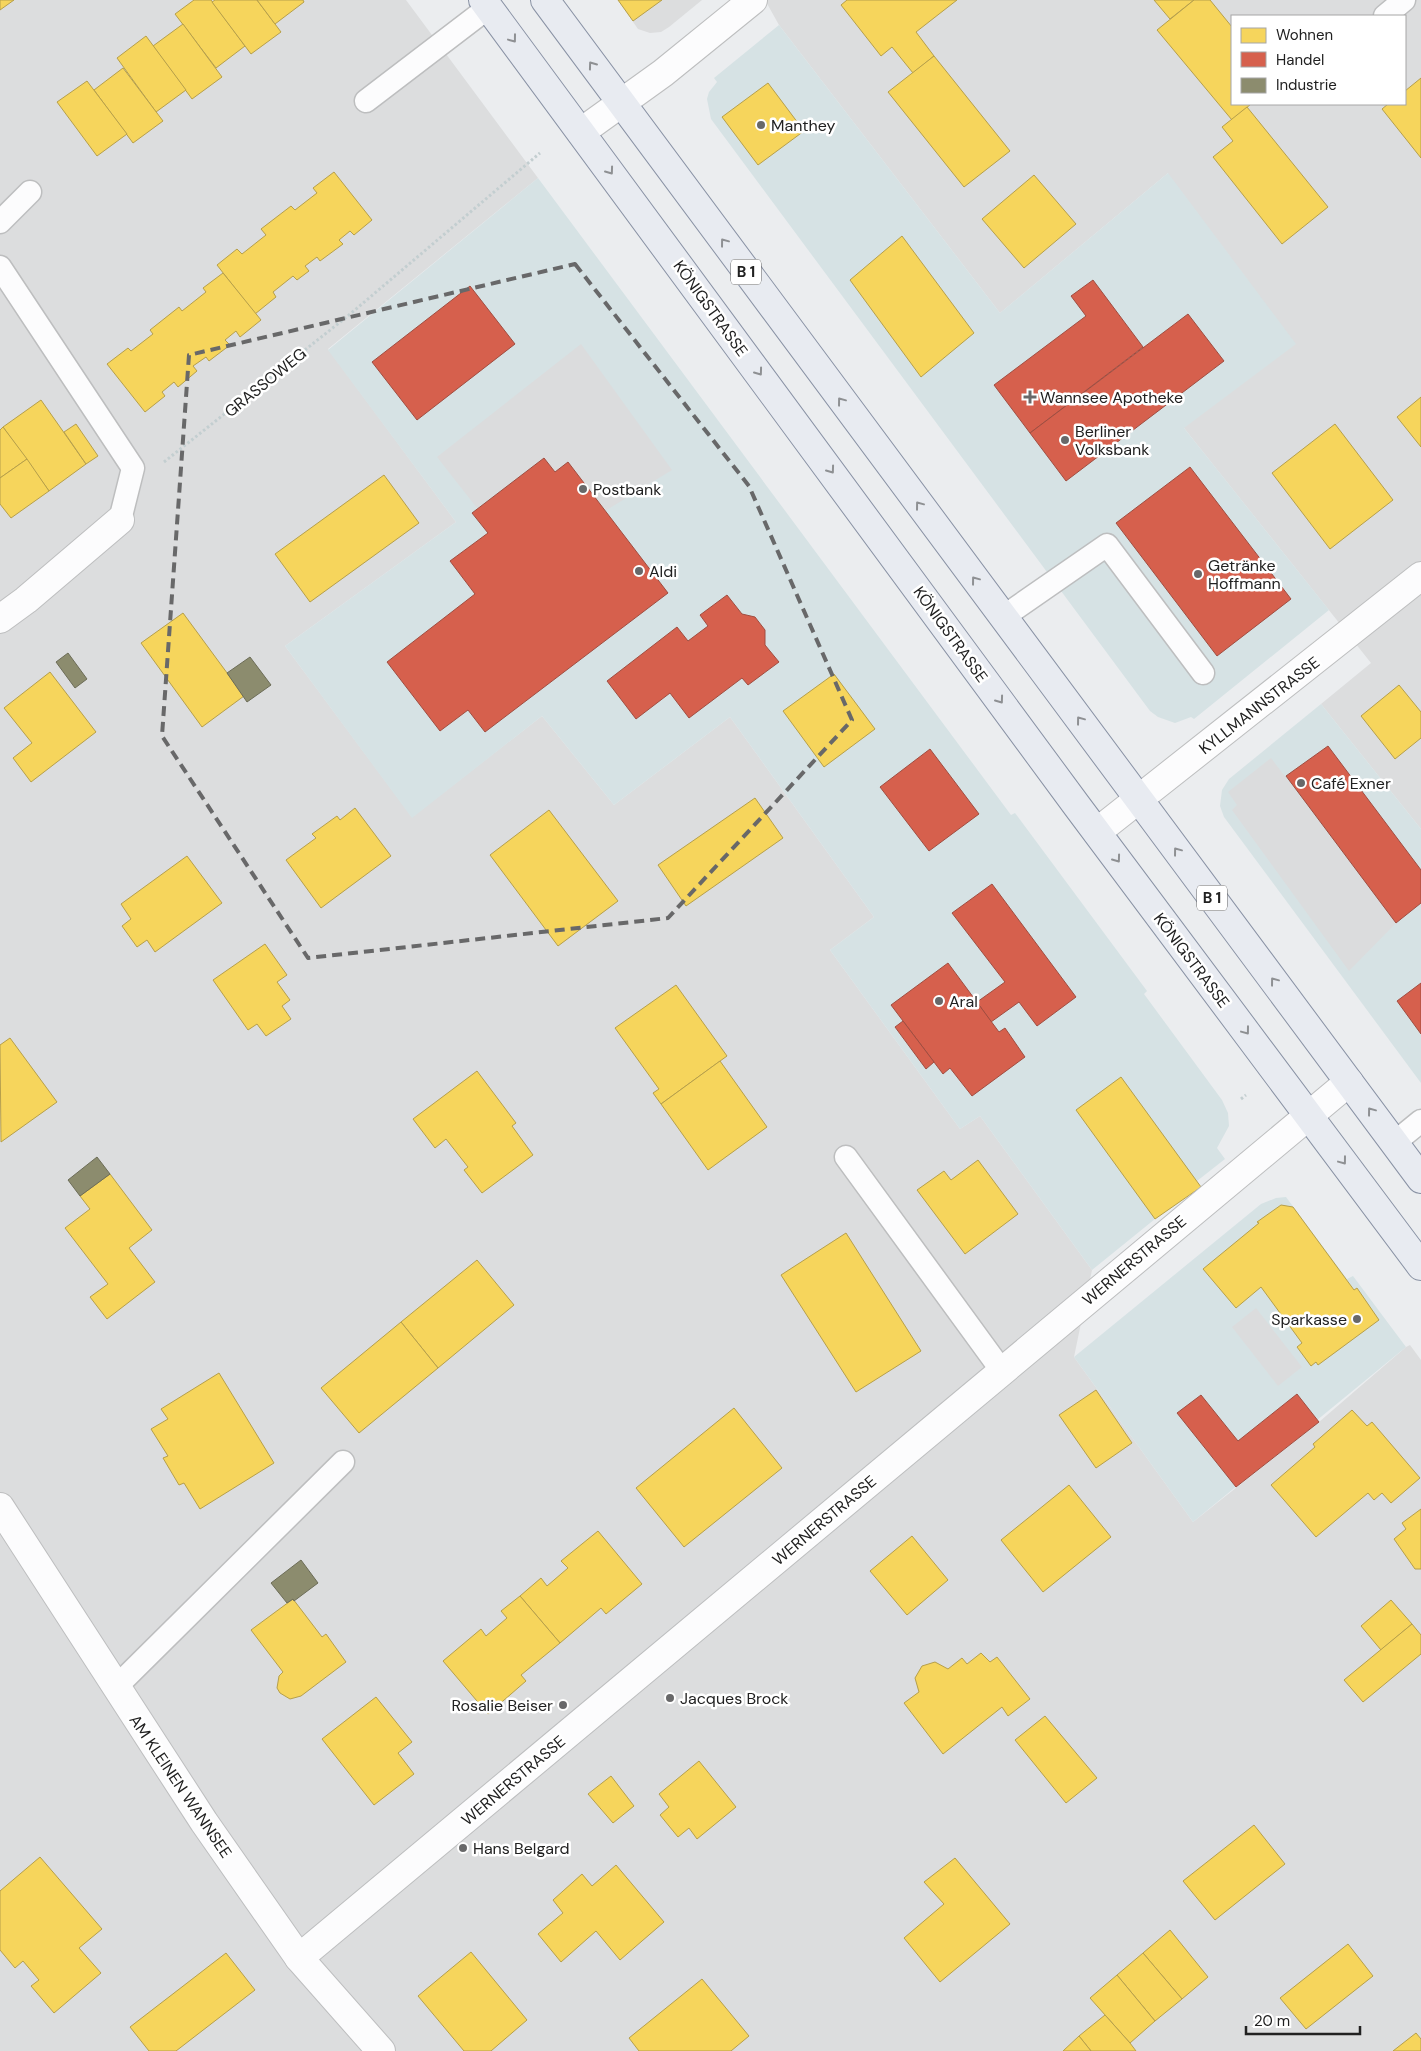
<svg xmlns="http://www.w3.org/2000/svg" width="1421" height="2051" font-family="'DM Sans',sans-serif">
<rect width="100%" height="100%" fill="#ebedef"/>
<g fill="#dcddde" fill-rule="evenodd">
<path d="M 0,0 L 406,0 L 538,178 L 328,349 L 456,522 L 285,646 L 412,817 L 542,716 L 614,805 L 730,717 L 874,917 L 830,950 L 960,1129 L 980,1116 L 1092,1270 L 1074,1357 L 1193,1522 L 1319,1422 L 1406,1347 L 1410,1345 L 1421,1360 L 1421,2051 L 0,2051 Z"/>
<path d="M 618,0 L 702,0 L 669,27 L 661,32 L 650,33 L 638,29 Z"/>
<path d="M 765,0 L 1421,0 L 1421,829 L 1321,704 L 1371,663 L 1184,428 L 1168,173 L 1000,313 L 779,25 ZM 1232,16 L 1405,16 L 1405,104 L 1232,104 Z"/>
</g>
<g fill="#d6e2e4">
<path d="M 779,25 L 1000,313 L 1168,173 L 1296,344 L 1184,428 L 1329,610 L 1194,719 L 1191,717 L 1175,723 L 1158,717 L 1150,711 L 711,119 L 707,99 L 709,92 L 717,82 L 714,78 Z"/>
<path d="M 538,178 L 1011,815 L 1015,813 L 1147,991 L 1144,994 L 1222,1100 L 1228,1113 L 1229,1126 L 1217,1148 L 1225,1159 L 1197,1181 L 1200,1187 L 1155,1219 L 1092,1270 L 980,1116 L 960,1129 L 830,950 L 874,917 L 730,717 L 614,805 L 542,716 L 412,818 L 285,646 L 456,522 L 328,350 Z"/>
<path d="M 1321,704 L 1421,829 L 1421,1083 L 1224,817 L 1220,806 L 1222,790 L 1229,779 Z"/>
<path d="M 1286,1197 L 1347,1279 L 1353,1276 L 1406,1347 L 1193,1522 L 1074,1357 L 1261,1204 L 1276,1198 Z"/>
</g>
<g fill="#dbdcdd">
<path d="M 581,344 L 672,470 L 605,511 L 568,462 L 555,472 L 543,458 L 477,508 L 437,457 Z"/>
<path d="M 1271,758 L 1396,923 L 1349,971 L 1232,810 L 1237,805 L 1228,792 Z"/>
<path d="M 1256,1308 L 1302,1367 L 1278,1386 L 1232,1327 Z"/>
</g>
<g fill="#f6d55c" stroke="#b69f4a">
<path d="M 0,0 L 14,0 L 0,10 Z"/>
<path d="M 194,0 L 211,0 L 245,46 L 216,68 L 175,14 Z"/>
<path d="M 215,0 L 257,0 L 281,32 L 251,54 L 212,2 Z"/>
<path d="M 257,0 L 303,0 L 304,2 L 275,24 Z"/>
<path d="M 618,0 L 662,0 L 633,21 Z"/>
<path d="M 847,0 L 957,0 L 916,32 L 934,56 L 913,73 L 892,47 L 881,56 L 841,5 Z"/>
<path d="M 1154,0 L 1194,0 L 1170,19 Z"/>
<path d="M 1194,0 L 1210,0 L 1232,27 L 1232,104 L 1251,104 L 1232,120 L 1157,30 Z"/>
<path d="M 183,24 L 222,77 L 192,99 L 153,46 Z"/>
<path d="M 146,36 L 186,90 L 156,112 L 117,58 Z"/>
<path d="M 934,56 L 1010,151 L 964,187 L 888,92 Z"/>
<path d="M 123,68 L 163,121 L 133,143 L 94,90 Z"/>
<path d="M 1421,78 L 1421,158 L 1382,109 L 1388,104 L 1405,104 L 1405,91 Z"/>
<path d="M 87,81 L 127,134 L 97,156 L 57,102 Z"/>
<path d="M 768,83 L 804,131 L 758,165 L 722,117 Z"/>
<path d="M 1247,107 L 1328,207 L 1282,244 L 1213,157 L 1233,141 L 1222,127 Z"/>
<path d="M 334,172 L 372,220 L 354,235 L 350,231 L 339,240 L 343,244 L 320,261 L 317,257 L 305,266 L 309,271 L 297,280 L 293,276 L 273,292 L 276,297 L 255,314 L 217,265 L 237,249 L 242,254 L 266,235 L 261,229 L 291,206 L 295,210 L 317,193 L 313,188 Z"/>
<path d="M 1034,175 L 1076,224 L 1024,268 L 982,219 Z"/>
<path d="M 902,236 L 974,333 L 921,377 L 850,280 Z"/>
<path d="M 223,273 L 261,320 L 240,337 L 236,331 L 225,340 L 230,345 L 209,361 L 206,357 L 193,366 L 197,371 L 178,387 L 174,382 L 162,392 L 165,396 L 145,412 L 107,364 L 128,348 L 131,351 L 153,334 L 150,330 L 179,307 L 182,311 L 206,292 L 203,288 Z"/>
<path d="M 1421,397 L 1421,447 L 1397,417 Z"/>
<path d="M 41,400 L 86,464 L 49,491 L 3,427 Z"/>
<path d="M 76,424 L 98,456 L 86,464 L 64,432 Z"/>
<path d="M 1335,424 L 1393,500 L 1330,549 L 1272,473 Z"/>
<path d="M 3,427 L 27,459 L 0,478 L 0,430 Z"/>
<path d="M 27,459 L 49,491 L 11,518 L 0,504 L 0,478 Z"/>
<path d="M 384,475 L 419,523 L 310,602 L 275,554 Z"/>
<path d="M 183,613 L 244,696 L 202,727 L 141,643 Z"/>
<path d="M 50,672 L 96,732 L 31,782 L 13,758 L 32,743 L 4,708 Z"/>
<path d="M 834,674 L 875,729 L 824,767 L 783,711 Z"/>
<path d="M 1399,685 L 1421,712 L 1421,738 L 1395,759 L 1361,716 Z"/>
<path d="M 755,798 L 783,838 L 686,906 L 658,865 Z"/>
<path d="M 355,808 L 391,856 L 321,908 L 286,860 L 316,838 L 312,834 L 337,816 L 340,820 Z"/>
<path d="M 549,810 L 618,901 L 558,946 L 490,855 Z"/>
<path d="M 187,856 L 222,903 L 155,952 L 147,940 L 137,947 L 122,926 L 131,919 L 121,904 Z"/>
<path d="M 265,944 L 287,975 L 277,982 L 290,1000 L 282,1006 L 291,1019 L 266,1036 L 257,1024 L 248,1030 L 213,980 Z"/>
<path d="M 676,985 L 727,1056 L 661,1104 L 653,1093 L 659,1089 L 615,1028 Z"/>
<path d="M 10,1038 L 57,1102 L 1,1142 L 0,1045 Z"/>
<path d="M 720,1061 L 767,1127 L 708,1170 L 661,1104 Z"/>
<path d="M 477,1071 L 516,1123 L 512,1126 L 533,1155 L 482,1193 L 464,1170 L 468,1167 L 446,1139 L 435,1148 L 413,1119 Z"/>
<path d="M 1121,1077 L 1201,1187 L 1155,1219 L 1076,1110 Z"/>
<path d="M 978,1160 L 1018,1214 L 965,1254 L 917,1190 L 944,1171 L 951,1180 Z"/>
<path d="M 110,1174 L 152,1230 L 129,1248 L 155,1282 L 107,1319 L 90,1297 L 108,1284 L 65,1228 L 90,1209 L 80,1196 Z"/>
<path d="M 1281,1205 L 1293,1207 L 1354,1290 L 1357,1288 L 1379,1320 L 1318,1365 L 1316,1362 L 1311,1366 L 1297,1347 L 1302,1343 L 1261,1287 L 1236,1308 L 1203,1269 L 1259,1223 L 1257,1222 Z"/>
<path d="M 846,1233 L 921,1351 L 856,1392 L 781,1275 Z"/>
<path d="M 477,1260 L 514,1305 L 438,1368 L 401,1322 Z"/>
<path d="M 401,1322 L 438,1368 L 359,1433 L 321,1388 Z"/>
<path d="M 219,1373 L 274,1463 L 200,1509 L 184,1483 L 179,1485 L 163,1458 L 168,1456 L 151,1429 L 168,1419 L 161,1409 Z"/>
<path d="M 1096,1390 L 1132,1443 L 1096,1468 L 1059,1415 Z"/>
<path d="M 734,1408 L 782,1468 L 684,1547 L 636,1488 Z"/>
<path d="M 1352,1410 L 1367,1426 L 1372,1422 L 1420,1478 L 1391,1503 L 1382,1493 L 1374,1500 L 1368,1493 L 1316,1537 L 1271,1485 L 1315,1447 L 1313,1444 Z"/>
<path d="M 1069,1485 L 1111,1537 L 1043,1592 L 1001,1540 Z"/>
<path d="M 1421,1509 L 1421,1569 L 1415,1569 L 1394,1539 L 1406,1529 L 1402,1523 Z"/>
<path d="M 598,1531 L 642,1584 L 606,1614 L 601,1608 L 560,1643 L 520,1596 L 541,1578 L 547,1586 L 568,1568 L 561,1561 Z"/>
<path d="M 912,1536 L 948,1580 L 907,1615 L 870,1571 Z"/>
<path d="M 520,1596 L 560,1643 L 521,1675 L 526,1681 L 488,1714 L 443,1661 L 481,1629 L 486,1636 L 507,1618 L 501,1611 Z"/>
<path d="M 293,1599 L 322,1637 L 326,1634 L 346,1662 L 301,1696 L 290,1699 L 280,1693 L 277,1688 L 279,1676 L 283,1672 L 251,1630 Z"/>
<path d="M 1391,1600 L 1412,1624 L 1381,1650 L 1361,1626 Z"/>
<path d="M 1412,1624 L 1421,1635 L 1421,1654 L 1363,1702 L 1344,1680 Z"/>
<path d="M 981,1653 L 990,1662 L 997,1657 L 1030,1699 L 1008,1716 L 1002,1707 L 943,1754 L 904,1703 L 919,1692 L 915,1678 L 922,1666 L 935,1662 L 948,1669 L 962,1658 L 967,1664 Z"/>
<path d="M 376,1697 L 412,1742 L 398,1753 L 414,1774 L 374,1805 L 322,1739 Z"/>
<path d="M 1045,1716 L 1097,1778 L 1066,1803 L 1015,1740 Z"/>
<path d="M 699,1761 L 736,1807 L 697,1839 L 689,1828 L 678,1837 L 660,1815 L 669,1807 L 659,1794 Z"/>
<path d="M 611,1776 L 634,1806 L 613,1823 L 588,1794 Z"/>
<path d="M 1254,1825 L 1285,1864 L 1215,1920 L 1183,1881 Z"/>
<path d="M 40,1857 L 102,1929 L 79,1948 L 101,1973 L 54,2013 L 31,1986 L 39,1980 L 23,1961 L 15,1968 L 0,1950 L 0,1891 Z"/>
<path d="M 955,1858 L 1010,1924 L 940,1982 L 904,1938 L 944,1904 L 924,1882 Z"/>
<path d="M 616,1865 L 664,1922 L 620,1960 L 596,1931 L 561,1962 L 538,1934 L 563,1913 L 553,1900 L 582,1874 L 592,1886 Z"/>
<path d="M 1170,1930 L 1208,1977 L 1182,1999 L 1143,1953 Z"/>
<path d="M 1348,1944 L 1373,1976 L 1306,2029 L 1280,1998 Z"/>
<path d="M 471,1952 L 527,2020 L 491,2051 L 464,2051 L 418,1996 Z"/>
<path d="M 226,1953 L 255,1990 L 176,2051 L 149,2051 L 130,2027 Z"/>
<path d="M 1143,1953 L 1182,1999 L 1155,2021 L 1117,1975 Z"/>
<path d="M 1117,1975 L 1155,2021 L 1130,2043 L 1090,1998 Z"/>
<path d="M 702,1979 L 749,2036 L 731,2051 L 639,2051 L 629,2038 Z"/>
<path d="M 1105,2015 L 1130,2043 L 1136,2051 L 1091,2051 L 1079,2036 Z"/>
<path d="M 1416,2033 L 1421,2039 L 1421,2051 L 1393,2051 Z"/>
<path d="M 1079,2036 L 1091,2051 L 1063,2051 Z"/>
</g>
<g fill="#d6604d" stroke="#a04d40">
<path d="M 1093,280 L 1143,347 L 1030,433 L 994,385 L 1086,316 L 1071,296 Z"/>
<path d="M 470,286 L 515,344 L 417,420 L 372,362 Z"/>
<path d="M 1188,314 L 1224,361 L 1066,481 L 1030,433 Z"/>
<path d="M 544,458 L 555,472 L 568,462 L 668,593 L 485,732 L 468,710 L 440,731 L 387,662 L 475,594 L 450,561 L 488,533 L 472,513 Z"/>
<path d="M 1190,467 L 1291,599 L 1217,656 L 1116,523 Z"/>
<path d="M 727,595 L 742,614 L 755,617 L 765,630 L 765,645 L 779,662 L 748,685 L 742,678 L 689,718 L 670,693 L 636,719 L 607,681 L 677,627 L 688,641 L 708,626 L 700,615 Z"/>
<path d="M 1328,746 L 1421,870 L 1421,903 L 1396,923 L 1286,776 Z"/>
<path d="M 930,749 L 979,814 L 929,851 L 880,787 Z"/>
<path d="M 992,884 L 1076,997 L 1037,1026 L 1019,1002 L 991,1022 L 977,1002 L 1005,982 L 952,913 Z"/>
<path d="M 948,963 L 999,1032 L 1005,1028 L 1025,1057 L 972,1096 L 950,1068 L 943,1074 L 891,1005 Z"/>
<path d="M 1421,983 L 1421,1034 L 1397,1001 Z"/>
<path d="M 903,1021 L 934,1062 L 926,1069 L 895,1027 Z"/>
<path d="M 1297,1394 L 1319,1422 L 1236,1487 L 1177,1413 L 1201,1395 L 1238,1441 Z"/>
</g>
<g fill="#8c8c6e" stroke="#6c6c57">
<path d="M 68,653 L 87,679 L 75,688 L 56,662 Z"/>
<path d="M 250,657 L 271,685 L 247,702 L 227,673 Z"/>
<path d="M 97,1157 L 110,1174 L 80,1196 L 68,1180 Z"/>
<path d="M 301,1560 L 318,1583 L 294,1601 L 293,1599 L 287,1603 L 271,1583 Z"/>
</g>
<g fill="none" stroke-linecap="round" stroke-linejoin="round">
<g stroke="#bdbebf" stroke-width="25">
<g id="lane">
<path d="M 1385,16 L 1404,0"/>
<path d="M 366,101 L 489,7"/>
<path d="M 0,222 L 30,192"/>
<path d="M 0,267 L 133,468 L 120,520"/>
<path d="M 1003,617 L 1107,545 L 1203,673"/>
<path d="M 1394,1143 L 1421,1121"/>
<path d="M 846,1157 L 1002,1371"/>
<path d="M 116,1687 L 343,1462"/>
</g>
</g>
<g stroke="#bdbebf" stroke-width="30">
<g id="street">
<path d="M 581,132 L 663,73 L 753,0"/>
<path d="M 0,619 L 26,600 L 120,520"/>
<path d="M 1097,832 L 1421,576"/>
<path d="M 0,1507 L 204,1822 L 299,1958 L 381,2051"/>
<path d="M 299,1958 L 1349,1082"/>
</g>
</g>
<g stroke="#8992a4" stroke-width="30">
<g id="primary">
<path d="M 483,0 L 1077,806 L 1421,1266"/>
<path d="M 545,0 L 1421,1179"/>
</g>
</g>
<g stroke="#c3ced0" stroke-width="3" stroke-dasharray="2.5 2.5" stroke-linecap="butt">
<path d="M 164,462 L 349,315 L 540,153"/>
<path d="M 1241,1099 L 1246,1095"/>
</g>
<use href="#lane" stroke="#fcfcfd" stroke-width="22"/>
<use href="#street" stroke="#fcfcfd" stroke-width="28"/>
<use href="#primary" stroke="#e8ebf1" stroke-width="28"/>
</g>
<defs><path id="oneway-chevron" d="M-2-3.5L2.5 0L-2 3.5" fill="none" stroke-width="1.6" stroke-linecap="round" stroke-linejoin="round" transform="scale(1.25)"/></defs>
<g stroke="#8e9093">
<use href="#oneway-chevron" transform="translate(513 39) rotate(53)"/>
<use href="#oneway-chevron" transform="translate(592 65) rotate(-126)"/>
<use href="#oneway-chevron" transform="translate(610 171) rotate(54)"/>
<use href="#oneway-chevron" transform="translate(724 242) rotate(-127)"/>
<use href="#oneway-chevron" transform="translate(759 372) rotate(54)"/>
<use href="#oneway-chevron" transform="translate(841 401) rotate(-127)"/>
<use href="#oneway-chevron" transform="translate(831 470) rotate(54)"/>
<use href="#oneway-chevron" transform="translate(919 505) rotate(-127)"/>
<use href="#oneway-chevron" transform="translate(975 580) rotate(-127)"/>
<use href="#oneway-chevron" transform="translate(1000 700) rotate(54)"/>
<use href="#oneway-chevron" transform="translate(1080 720) rotate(-127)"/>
<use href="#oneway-chevron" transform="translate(1177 851) rotate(-127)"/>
<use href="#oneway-chevron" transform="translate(1117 859) rotate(54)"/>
<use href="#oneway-chevron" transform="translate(1274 981) rotate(-127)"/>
<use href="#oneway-chevron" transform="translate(1246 1031) rotate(53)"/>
<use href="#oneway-chevron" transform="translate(1371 1111) rotate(-127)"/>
<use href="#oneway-chevron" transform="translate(1343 1161) rotate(53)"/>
</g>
<path fill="none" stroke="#686869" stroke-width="4" stroke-dasharray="10 6" stroke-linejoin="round" d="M 575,264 L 749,486 L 852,720 L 668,918 L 308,958 L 162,736 L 189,355 Z"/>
<g fill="#686869" stroke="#fff" stroke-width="2">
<circle cx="761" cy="125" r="5"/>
<path d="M1027.5 389.5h5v5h5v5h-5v5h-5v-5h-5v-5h5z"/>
<circle cx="1065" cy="440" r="5"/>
<circle cx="583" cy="489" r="5"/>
<circle cx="639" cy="571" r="5"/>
<circle cx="1198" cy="574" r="5"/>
<circle cx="1301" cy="783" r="5"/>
<circle cx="939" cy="1001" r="5"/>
<circle cx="1357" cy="1319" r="5"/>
<circle cx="670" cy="1698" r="5"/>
<circle cx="563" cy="1705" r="5"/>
<circle cx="463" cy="1848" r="5"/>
</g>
<g text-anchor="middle" stroke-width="5" stroke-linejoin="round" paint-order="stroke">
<g fill="#fff" stroke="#646464" stroke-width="1">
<rect x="731" y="259.5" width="30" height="25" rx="4"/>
<rect x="1197" y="885.5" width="30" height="25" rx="4"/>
</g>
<g font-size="15" font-weight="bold" fill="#212121">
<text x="746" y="277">B 1</text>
<text x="1212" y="903">B 1</text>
</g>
<g font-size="16" fill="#212121" stroke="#fff" text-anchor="start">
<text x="771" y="131">Manthey</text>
<text x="1040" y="403">Wannsee Apotheke</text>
<text x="1075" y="437">Berliner<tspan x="1075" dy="18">Volksbank</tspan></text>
<text x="593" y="495">Postbank</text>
<text x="1208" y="571">Getränke<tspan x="1208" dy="18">Hoffmann</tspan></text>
<text x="649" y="577">Aldi</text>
<text x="1311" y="789">Café Exner</text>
<text x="949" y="1007">Aral</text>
<text x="1347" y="1325" text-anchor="end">Sparkasse</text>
<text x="680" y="1704">Jacques Brock</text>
<text x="553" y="1711" text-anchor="end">Rosalie Beiser</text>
<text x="473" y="1854">Hans Belgard</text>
</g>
<g font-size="16" fill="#212121" stroke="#fff">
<text transform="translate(711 308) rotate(54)" y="6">KÖNIGSTRASSE</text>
<text transform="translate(265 382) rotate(-39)" y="6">GRASSOWEG</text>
<text transform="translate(951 634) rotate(54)" y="6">KÖNIGSTRASSE</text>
<text transform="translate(1259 705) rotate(-38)" y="6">KYLLMANNSTRASSE</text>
<text transform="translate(1192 960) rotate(53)" y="6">KÖNIGSTRASSE</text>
<text transform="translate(1134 1260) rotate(-40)" y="6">WERNERSTRASSE</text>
<text transform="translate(824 1520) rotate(-40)" y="6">WERNERSTRASSE</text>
<text transform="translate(513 1780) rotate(-40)" y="6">WERNERSTRASSE</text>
<text transform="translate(181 1786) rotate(56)" y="6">AM KLEINEN WANNSEE</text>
</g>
</g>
<rect x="1231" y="15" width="175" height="90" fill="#ffffff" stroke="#a6a6a6"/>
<rect x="1241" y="28" width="25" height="15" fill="#f6d55c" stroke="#a6a6a6"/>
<text x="1276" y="40" font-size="15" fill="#212121">Wohnen</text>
<rect x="1241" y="52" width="25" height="15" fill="#d6604d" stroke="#a6a6a6"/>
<text x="1276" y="65" font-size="15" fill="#212121">Handel</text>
<rect x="1241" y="78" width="25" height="15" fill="#8c8c6e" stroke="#a6a6a6"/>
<text x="1276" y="90" font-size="15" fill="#212121">Industrie</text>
<path d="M1246 2026v8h114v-8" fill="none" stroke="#212121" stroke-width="2.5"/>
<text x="1254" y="2026" font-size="15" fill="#212121" stroke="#ffffff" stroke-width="4" paint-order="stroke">20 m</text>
</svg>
